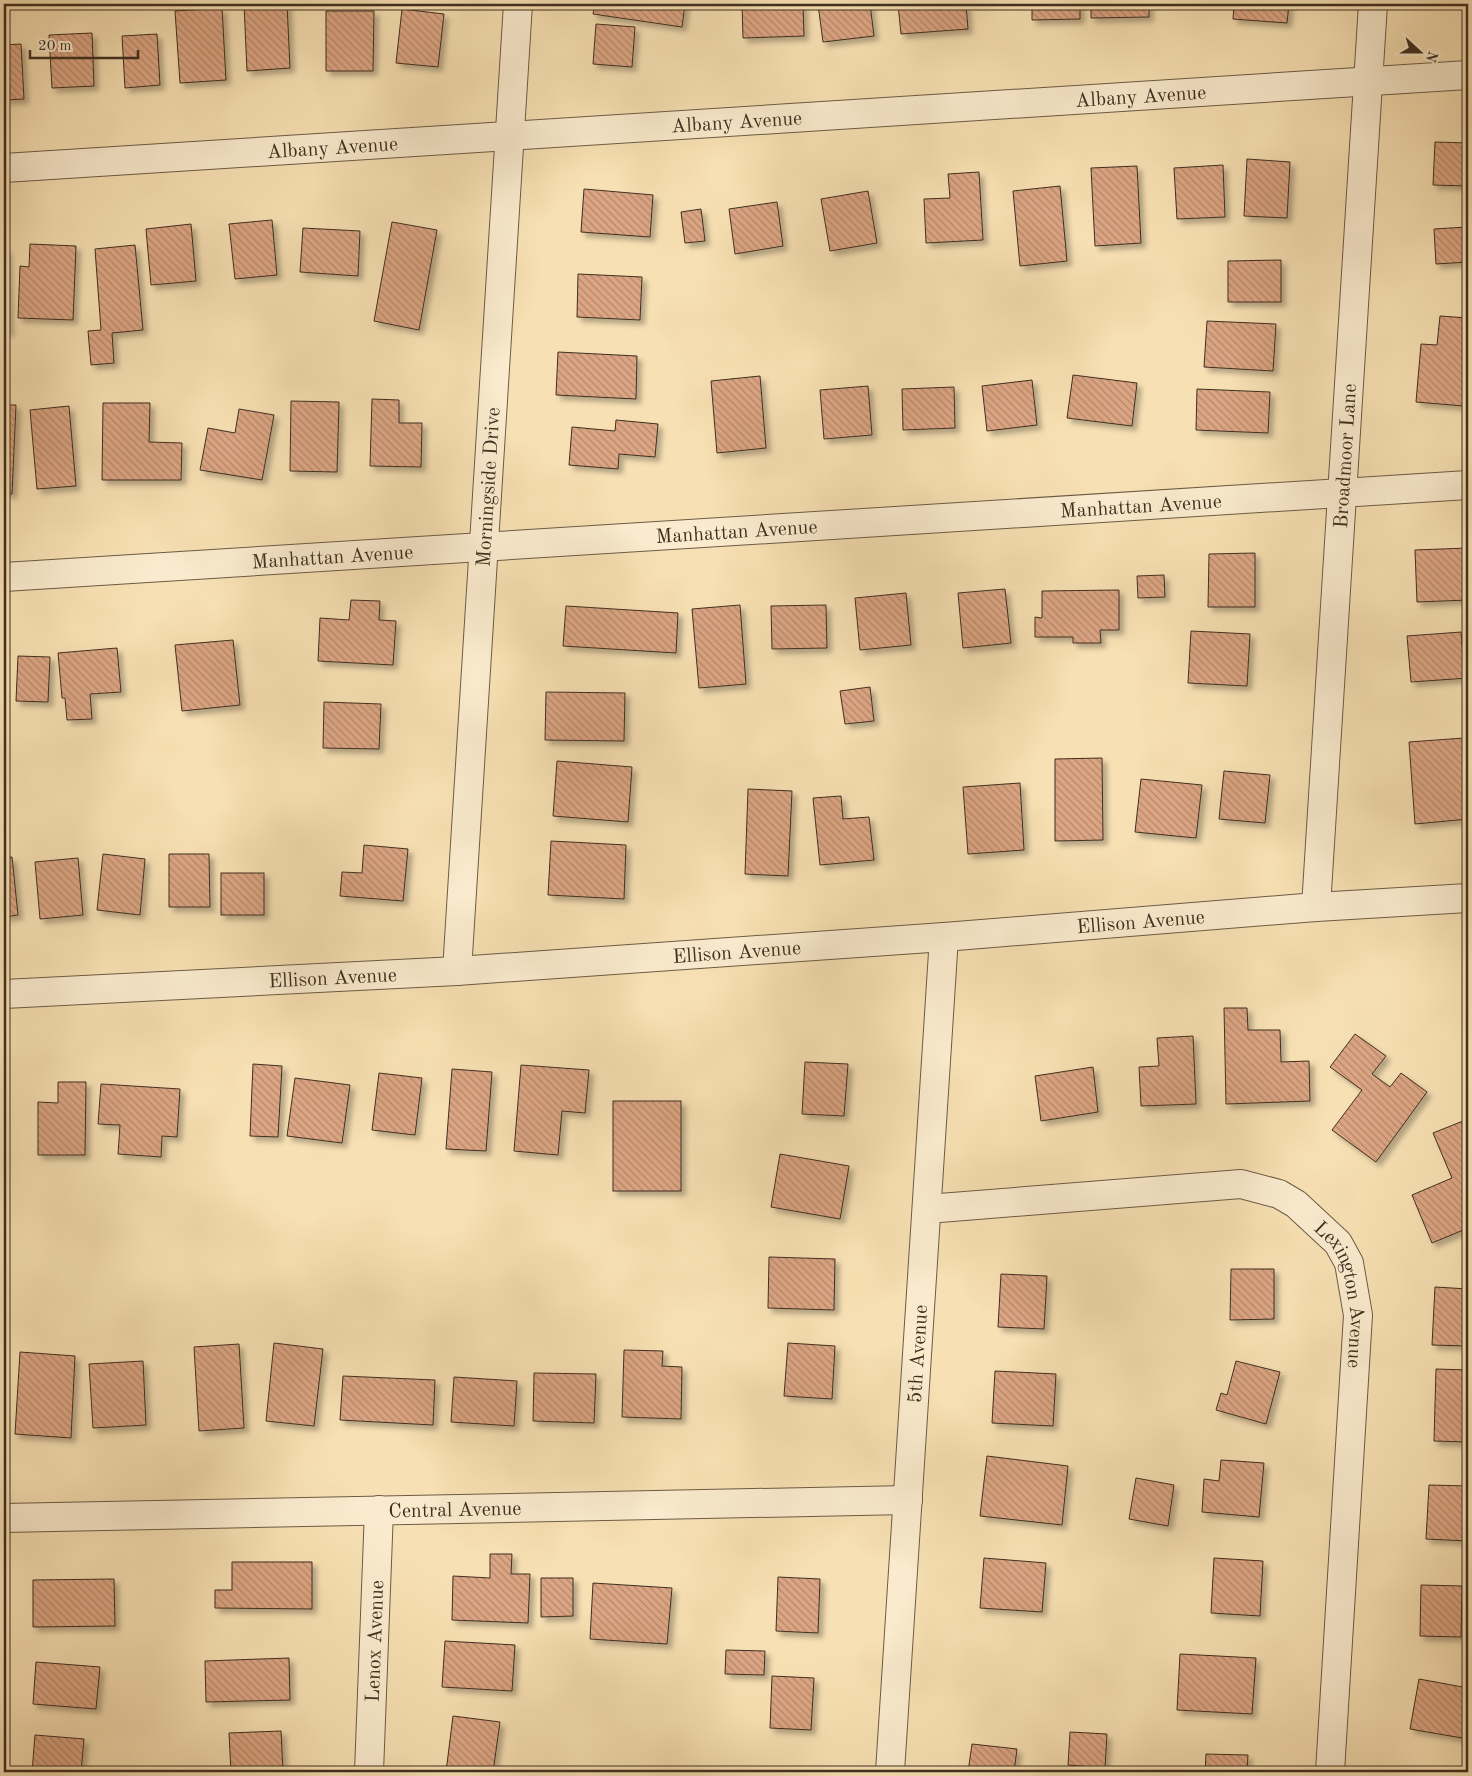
<svg xmlns="http://www.w3.org/2000/svg" width="1472" height="1776" font-family="'Old Standard TT',serif">
<defs>
<pattern id="building-back-hatch" width="6" height="6" patternUnits="userSpaceOnUse" patternTransform="scale(1.25)"><rect width="6" height="6" fill="#dca583"/><path d="M-1 5l2 2M0 0l6 6M5-1l2 2" fill="none" stroke="#b4876b"/></pattern>
<filter id="shadow"><feDropShadow dx="4.5" dy="4.5" stdDeviation="2.5" flood-color="#0004"/></filter>
</defs>
<rect width="100%" height="100%" fill="#f7e0b3"/>
<filter id="stains"><feTurbulence type="fractalNoise" baseFrequency=".004" numOctaves="4"/><feColorMatrix values="0 0 0 0 .2 0 0 0 0 .09 0 0 0 0 .02 0 0 0 .5 -.17"/></filter>
<radialGradient id="worn" r=".72"><stop offset=".6" stop-color="#630" stop-opacity="0"/><stop offset="1" stop-color="#630" stop-opacity=".3"/></radialGradient>
<g fill="url(#building-back-hatch)" stroke="#3f2f20" filter="url(#shadow)">
<path d="M 244,4 L 287,4 L 290,68 L 247,71 Z"/>
<path d="M 595,4 L 685,4 L 682,27 L 593,14 Z"/>
<path d="M 742,4 L 803,4 L 804,36 L 743,38 Z"/>
<path d="M 818,4 L 870,4 L 874,36 L 823,42 Z"/>
<path d="M 898,4 L 966,4 L 968,29 L 901,34 Z"/>
<path d="M 1032,4 L 1080,4 L 1080,19 L 1032,20 Z"/>
<path d="M 1091,4 L 1149,4 L 1149,17 L 1091,18 Z"/>
<path d="M 1234,4 L 1289,4 L 1287,23 L 1233,19 Z"/>
<path d="M 222,8 L 226,80 L 180,83 L 175,11 Z"/>
<path d="M 402,9 L 444,14 L 438,67 L 396,63 Z"/>
<path d="M 326,11 L 374,11 L 373,71 L 326,71 Z"/>
<path d="M 596,24 L 635,27 L 632,67 L 593,64 Z"/>
<path d="M 92,33 L 94,86 L 52,88 L 49,35 Z"/>
<path d="M 157,34 L 160,85 L 125,88 L 122,36 Z"/>
<path d="M 21,44 L 24,99 L 4,100 L 4,45 Z"/>
<path d="M 1435,142 L 1468,143 L 1468,186 L 1433,185 Z"/>
<path d="M 1247,159 L 1290,162 L 1287,218 L 1244,216 Z"/>
<path d="M 1223,165 L 1225,217 L 1177,219 L 1174,168 Z"/>
<path d="M 1137,166 L 1141,243 L 1095,246 L 1091,168 Z"/>
<path d="M 979,172 L 983,240 L 926,243 L 924,199 L 950,198 L 948,174 Z"/>
<path d="M 1060,186 L 1067,261 L 1020,266 L 1013,191 Z"/>
<path d="M 584,189 L 653,195 L 650,237 L 581,232 Z"/>
<path d="M 868,191 L 877,243 L 830,251 L 821,199 Z"/>
<path d="M 777,202 L 783,246 L 735,254 L 729,209 Z"/>
<path d="M 1466,206 L 1468,206 L 1468,262 L 1436,264 L 1434,229 L 1467,227 Z"/>
<path d="M 701,209 L 705,241 L 685,243 L 681,212 Z"/>
<path d="M 272,220 L 277,275 L 235,279 L 229,224 Z"/>
<path d="M 392,222 L 437,230 L 419,330 L 374,321 Z"/>
<path d="M 191,224 L 196,281 L 151,285 L 146,229 Z"/>
<path d="M 303,228 L 360,231 L 358,276 L 300,272 Z"/>
<path d="M 30,244 L 76,246 L 73,320 L 18,318 L 20,266 L 29,267 Z"/>
<path d="M 135,245 L 143,330 L 112,333 L 114,363 L 91,365 L 88,331 L 101,330 L 95,249 Z"/>
<path d="M 4,249 L 7,249 L 9,332 L 4,332 Z"/>
<path d="M 1281,260 L 1281,302 L 1228,302 L 1228,261 Z"/>
<path d="M 578,274 L 642,277 L 640,320 L 577,317 Z"/>
<path d="M 1440,316 L 1468,318 L 1468,347 L 1464,406 L 1416,402 L 1421,344 L 1437,345 Z"/>
<path d="M 1207,321 L 1276,324 L 1273,371 L 1204,367 Z"/>
<path d="M 558,352 L 637,356 L 636,399 L 556,395 Z"/>
<path d="M 1073,375 L 1137,383 L 1132,426 L 1067,418 Z"/>
<path d="M 760,376 L 766,448 L 717,453 L 711,381 Z"/>
<path d="M 1032,380 L 1037,425 L 987,431 L 982,386 Z"/>
<path d="M 868,386 L 872,435 L 824,439 L 820,390 Z"/>
<path d="M 954,387 L 955,428 L 903,430 L 902,389 Z"/>
<path d="M 1197,389 L 1270,392 L 1268,433 L 1196,430 Z"/>
<path d="M 372,399 L 399,400 L 399,423 L 422,423 L 421,467 L 370,466 Z"/>
<path d="M 291,401 L 339,402 L 337,472 L 290,471 Z"/>
<path d="M 103,403 L 150,403 L 149,442 L 182,443 L 181,480 L 102,480 Z"/>
<path d="M 4,405 L 16,405 L 12,494 L 4,493 Z"/>
<path d="M 69,406 L 76,486 L 37,489 L 30,410 Z"/>
<path d="M 239,409 L 274,415 L 262,480 L 200,470 L 208,428 L 235,433 Z"/>
<path d="M 616,420 L 658,424 L 655,457 L 619,454 L 618,469 L 569,465 L 572,427 L 615,431 Z"/>
<path d="M 1468,548 L 1468,600 L 1417,602 L 1415,550 Z"/>
<path d="M 1255,553 L 1255,607 L 1208,607 L 1209,554 Z"/>
<path d="M 1164,575 L 1165,597 L 1138,598 L 1137,576 Z"/>
<path d="M 1005,589 L 1011,643 L 963,648 L 958,593 Z"/>
<path d="M 1119,590 L 1119,630 L 1100,630 L 1101,643 L 1073,643 L 1073,637 L 1035,637 L 1035,617 L 1042,618 L 1042,591 Z"/>
<path d="M 906,593 L 911,645 L 860,650 L 855,598 Z"/>
<path d="M 351,600 L 380,601 L 379,620 L 396,621 L 393,665 L 318,661 L 320,618 L 349,620 Z"/>
<path d="M 740,605 L 746,684 L 699,688 L 692,609 Z"/>
<path d="M 826,605 L 827,648 L 772,649 L 771,606 Z"/>
<path d="M 566,606 L 678,613 L 676,653 L 563,646 Z"/>
<path d="M 1191,631 L 1250,634 L 1247,686 L 1188,683 Z"/>
<path d="M 1461,632 L 1463,654 L 1468,653 L 1468,678 L 1411,682 L 1407,636 Z"/>
<path d="M 233,640 L 240,705 L 182,711 L 175,645 Z"/>
<path d="M 117,648 L 121,692 L 90,694 L 92,719 L 67,720 L 65,698 L 62,698 L 58,653 Z"/>
<path d="M 18,656 L 50,657 L 48,702 L 16,701 Z"/>
<path d="M 870,687 L 874,721 L 845,724 L 840,691 Z"/>
<path d="M 546,692 L 625,693 L 624,741 L 545,740 Z"/>
<path d="M 324,702 L 381,704 L 379,749 L 323,748 Z"/>
<path d="M 1464,738 L 1468,793 L 1468,819 L 1415,824 L 1409,742 Z"/>
<path d="M 1102,758 L 1103,840 L 1055,841 L 1055,759 Z"/>
<path d="M 557,761 L 632,767 L 628,822 L 553,816 Z"/>
<path d="M 1224,771 L 1270,775 L 1265,823 L 1219,819 Z"/>
<path d="M 1141,779 L 1202,785 L 1196,838 L 1135,832 Z"/>
<path d="M 1020,783 L 1024,850 L 968,854 L 963,787 Z"/>
<path d="M 748,789 L 792,791 L 788,876 L 745,874 Z"/>
<path d="M 841,796 L 843,819 L 869,817 L 874,860 L 820,865 L 813,798 Z"/>
<path d="M 551,841 L 626,845 L 624,899 L 548,895 Z"/>
<path d="M 364,845 L 408,849 L 403,901 L 340,896 L 342,872 L 362,873 Z"/>
<path d="M 103,854 L 145,859 L 140,915 L 97,910 Z"/>
<path d="M 169,854 L 209,854 L 210,907 L 169,907 Z"/>
<path d="M 12,857 L 18,915 L 4,917 L 4,858 Z"/>
<path d="M 78,858 L 83,915 L 40,919 L 35,862 Z"/>
<rect x="221" y="873" width="43" height="42"/>
<path d="M 1224,1008 L 1247,1008 L 1248,1030 L 1280,1030 L 1281,1062 L 1309,1061 L 1310,1101 L 1226,1104 Z"/>
<path d="M 1355,1034 L 1386,1056 L 1372,1074 L 1390,1087 L 1401,1073 L 1427,1092 L 1376,1162 L 1332,1130 L 1362,1090 L 1330,1067 Z"/>
<path d="M 1193,1036 L 1196,1104 L 1141,1106 L 1139,1067 L 1159,1066 L 1157,1038 Z"/>
<path d="M 805,1062 L 848,1064 L 844,1116 L 802,1114 Z"/>
<path d="M 253,1064 L 282,1066 L 278,1137 L 250,1136 Z"/>
<path d="M 521,1065 L 589,1070 L 585,1113 L 562,1111 L 558,1155 L 514,1151 Z"/>
<path d="M 1093,1067 L 1098,1112 L 1041,1121 L 1035,1076 Z"/>
<path d="M 452,1069 L 492,1072 L 486,1151 L 446,1149 Z"/>
<path d="M 379,1073 L 422,1078 L 415,1135 L 372,1130 Z"/>
<path d="M 295,1078 L 350,1085 L 342,1143 L 287,1136 Z"/>
<path d="M 58,1082 L 86,1082 L 85,1155 L 38,1155 L 38,1102 L 58,1103 Z"/>
<path d="M 101,1084 L 180,1089 L 177,1137 L 162,1136 L 161,1157 L 118,1154 L 120,1125 L 98,1124 Z"/>
<rect x="613" y="1101" width="68" height="90"/>
<path d="M 1463,1121 L 1468,1133 L 1468,1228 L 1432,1243 L 1412,1195 L 1452,1178 L 1433,1133 Z"/>
<path d="M 780,1154 L 849,1166 L 840,1219 L 771,1207 Z"/>
<path d="M 769,1257 L 835,1259 L 834,1310 L 768,1308 Z"/>
<path d="M 1231,1269 L 1274,1269 L 1274,1319 L 1230,1320 Z"/>
<path d="M 1001,1274 L 1047,1276 L 1044,1329 L 998,1327 Z"/>
<path d="M 1435,1287 L 1468,1289 L 1468,1346 L 1432,1345 Z"/>
<path d="M 274,1343 L 323,1349 L 314,1426 L 266,1421 Z"/>
<path d="M 788,1343 L 835,1346 L 832,1399 L 784,1396 Z"/>
<path d="M 239,1344 L 244,1428 L 199,1431 L 194,1347 Z"/>
<path d="M 624,1350 L 663,1351 L 662,1366 L 682,1367 L 681,1419 L 622,1417 Z"/>
<path d="M 20,1352 L 75,1356 L 71,1438 L 15,1434 Z"/>
<path d="M 143,1361 L 146,1425 L 93,1428 L 89,1364 Z"/>
<path d="M 1236,1361 L 1280,1372 L 1266,1424 L 1216,1410 L 1221,1393 L 1227,1395 Z"/>
<path d="M 1436,1369 L 1468,1370 L 1468,1442 L 1434,1441 Z"/>
<path d="M 995,1371 L 1056,1374 L 1053,1426 L 992,1423 Z"/>
<path d="M 534,1373 L 596,1374 L 594,1423 L 533,1421 Z"/>
<path d="M 343,1376 L 435,1380 L 433,1425 L 340,1420 Z"/>
<path d="M 454,1377 L 517,1381 L 514,1426 L 451,1422 Z"/>
<path d="M 987,1456 L 1068,1466 L 1062,1525 L 980,1516 Z"/>
<path d="M 1221,1460 L 1264,1463 L 1259,1517 L 1202,1512 L 1204,1479 L 1219,1481 Z"/>
<path d="M 1136,1478 L 1174,1485 L 1168,1526 L 1129,1519 Z"/>
<path d="M 1429,1485 L 1468,1486 L 1468,1541 L 1426,1539 Z"/>
<path d="M 490,1554 L 512,1554 L 511,1574 L 530,1574 L 528,1623 L 452,1620 L 453,1576 L 490,1578 Z"/>
<path d="M 984,1558 L 1046,1563 L 1042,1612 L 980,1608 Z"/>
<path d="M 1214,1558 L 1263,1561 L 1260,1616 L 1211,1613 Z"/>
<path d="M 232,1562 L 312,1562 L 312,1609 L 215,1608 L 215,1590 L 232,1590 Z"/>
<path d="M 778,1577 L 820,1579 L 818,1633 L 776,1631 Z"/>
<path d="M 541,1578 L 573,1578 L 573,1616 L 541,1617 Z"/>
<path d="M 114,1579 L 115,1626 L 33,1627 L 33,1580 Z"/>
<path d="M 593,1583 L 672,1588 L 667,1644 L 590,1639 Z"/>
<path d="M 1421,1585 L 1462,1586 L 1461,1637 L 1420,1636 Z"/>
<path d="M 445,1641 L 515,1645 L 512,1691 L 442,1687 Z"/>
<path d="M 726,1650 L 765,1651 L 764,1675 L 725,1674 Z"/>
<path d="M 1180,1654 L 1256,1658 L 1252,1714 L 1177,1710 Z"/>
<path d="M 289,1658 L 290,1700 L 206,1702 L 205,1661 Z"/>
<path d="M 36,1662 L 100,1667 L 96,1709 L 33,1704 Z"/>
<path d="M 772,1676 L 814,1678 L 811,1730 L 770,1728 Z"/>
<path d="M 1419,1679 L 1468,1688 L 1468,1739 L 1410,1729 Z"/>
<path d="M 453,1716 L 500,1722 L 493,1772 L 446,1772 Z"/>
<path d="M 281,1731 L 283,1772 L 231,1772 L 229,1733 Z"/>
<path d="M 1070,1732 L 1107,1734 L 1105,1768 L 1068,1765 Z"/>
<path d="M 35,1735 L 84,1739 L 81,1772 L 32,1772 Z"/>
<path d="M 972,1744 L 1017,1749 L 1014,1772 L 968,1772 Z"/>
<path d="M 1206,1754 L 1248,1755 L 1247,1772 L 1205,1772 Z"/>
</g>
<g fill="none" stroke-linecap="round" stroke-linejoin="round">
<g stroke="#6d5b45" stroke-width="30">
<g id="minor">
<path id="s1" d="M 4,168 L 1468,75"/>
<path id="s2" d="M 4,577 L 1468,485"/>
<path id="s3" d="M 1316,907 L 1373,4"/>
<path id="s4" d="M 457,971 L 518,4"/>
<path id="s5" d="M 927,1209 L 1241,1184 L 1279,1194 L 1296,1204 L 1338,1243 L 1349,1263 L 1358,1315 L 1330,1772"/>
<path id="s6" d="M 4,1518 L 908,1500"/>
<path id="s7" d="M 369,1772 L 379,1510"/>
<path id="s8" d="M 890,1772 L 944,937"/>
</g>
</g>
<g stroke="#6d5b45" stroke-width="30">
<g id="tertiary">
<path id="s9" d="M 4,994 L 457,971 L 944,937 L 1316,907 L 1468,898"/>
</g>
</g>
<use href="#minor" stroke="#faebce" stroke-width="28"/>
<use href="#tertiary" stroke="#faebce" stroke-width="28"/>
</g>
<g text-anchor="middle" stroke-width="4" stroke-linejoin="round" paint-order="stroke">
<g font-size="20" fill="#3f2f20" stroke="#faebce">
<text dy="7" stroke="none"><textPath href="#s1" startOffset="1139">Albany Avenue</textPath></text>
<text dy="7" stroke="none"><textPath href="#s1" startOffset="734">Albany Avenue</textPath></text>
<text dy="7" stroke="none"><textPath href="#s1" startOffset="329">Albany Avenue</textPath></text>
<text dy="7" stroke="none"><textPath href="#s3" startOffset="452">Broadmoor Lane</textPath></text>
<text dy="7" stroke="none"><textPath href="#s4" startOffset="485">Morningside Drive</textPath></text>
<text dy="7" stroke="none"><textPath href="#s2" startOffset="1139">Manhattan Avenue</textPath></text>
<text dy="7" stroke="none"><textPath href="#s2" startOffset="734">Manhattan Avenue</textPath></text>
<text dy="7" stroke="none"><textPath href="#s2" startOffset="329">Manhattan Avenue</textPath></text>
<text dy="7" stroke="none"><textPath href="#s9" startOffset="1139">Ellison Avenue</textPath></text>
<text dy="7" stroke="none"><textPath href="#s9" startOffset="734">Ellison Avenue</textPath></text>
<text dy="7" stroke="none"><textPath href="#s9" startOffset="329">Ellison Avenue</textPath></text>
<text dy="7" stroke="none"><textPath href="#s5" startOffset="482">Lexington Avenue</textPath></text>
<text dy="7" stroke="none"><textPath href="#s8" startOffset="419">5th Avenue</textPath></text>
<text dy="7" stroke="none"><textPath href="#s6" startOffset="451">Central Avenue</textPath></text>
<text dy="7" stroke="none"><textPath href="#s7" startOffset="131">Lenox Avenue</textPath></text>
</g>
</g>
<rect width="1472" height="1776" fill="none" stroke="#f7e0b3" stroke-width="20"/>
<rect x="5" y="5" width="1462" height="1766" fill="none" stroke="#3f2f20" stroke-width="2.5"/>
<rect x="10" y="10" width="1452" height="1756" fill="none" stroke="#3f2f20"/>
<g transform="translate(1420 52) rotate(111)" stroke="#faebce" stroke-width="4" paint-order="stroke">
<path d="M0-4L9 19L0 12L-9 19Z" fill="#3f2f20"/>
<text y="-8" font-size="14" font-weight="bold" text-anchor="middle" fill="#3f2f20">N</text>
</g>
<path d="M30 50v8h108v-8" fill="none" stroke="#3f2f20" stroke-width="2.5"/>
<text x="38" y="50" font-size="15" fill="#3f2f20" stroke="#faebce" stroke-width="4" paint-order="stroke">20 m</text>
<rect width="100%" height="100%" filter="url(#stains)"/>
<rect width="100%" height="100%" fill="url(#worn)"/>
</svg>
